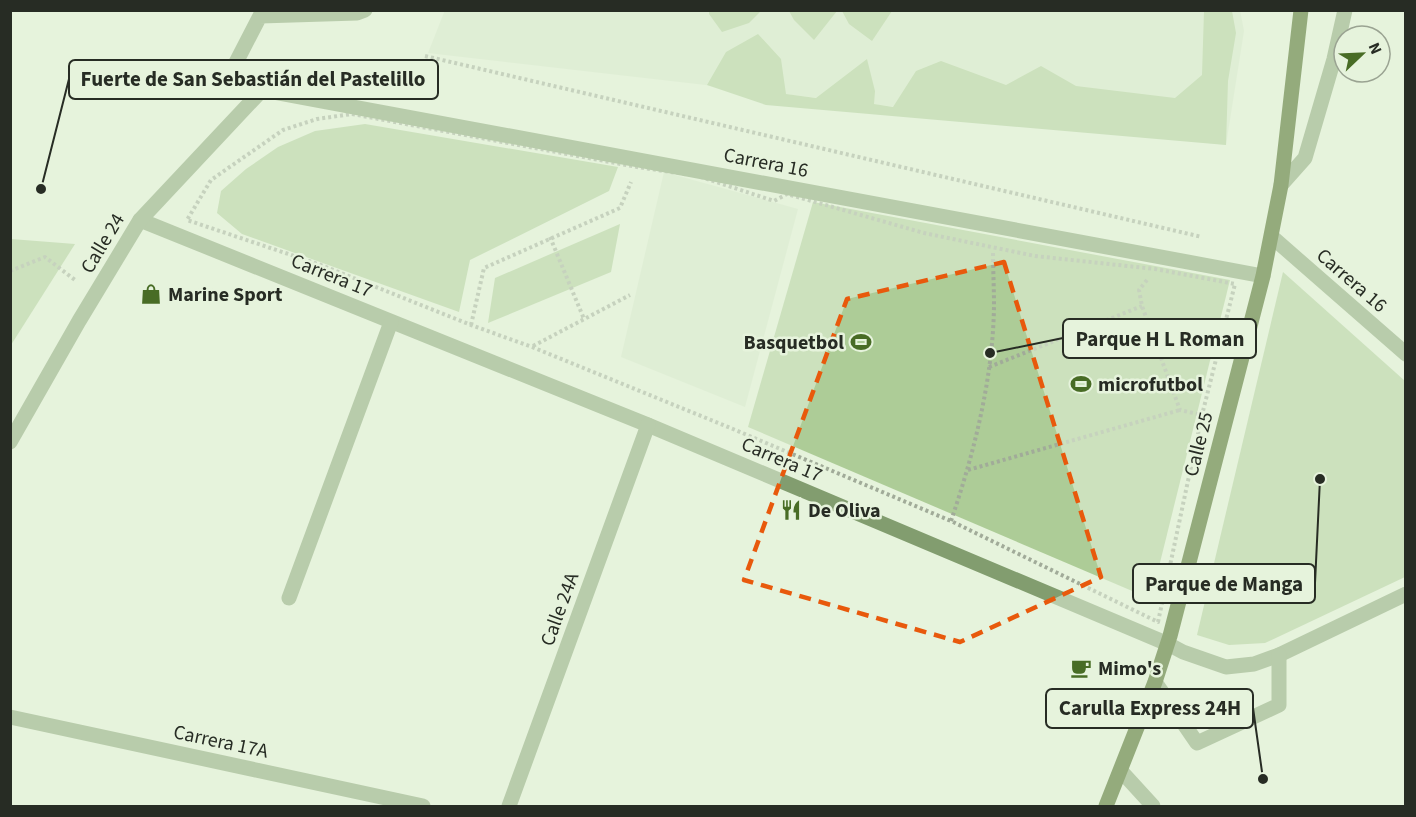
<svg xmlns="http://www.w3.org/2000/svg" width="1416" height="817" font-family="'Source Sans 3',sans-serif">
<rect width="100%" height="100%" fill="#e6f3dc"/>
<g fill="#d8e9cc">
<path d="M 445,10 L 1240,10 L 1244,31 L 1226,145 L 428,53 Z"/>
<path d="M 664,172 L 798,209 L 745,407 L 621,357 Z"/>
</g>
<g fill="#adcc97">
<path d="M 709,11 L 709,10 L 761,11 L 749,23 L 722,32 L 709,14 Z"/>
<path d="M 789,11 L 837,11 L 814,40 L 794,20 Z"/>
<path d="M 842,11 L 892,11 L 872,41 L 849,24 Z"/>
<path d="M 1204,11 L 1232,11 L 1236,33 L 1228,81 L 1226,145 L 766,105 L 707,85 L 726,52 L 758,34 L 781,59 L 786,94 L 816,98 L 867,59 L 875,91 L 874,104 L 893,107 L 916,71 L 941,61 L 1006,85 L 1041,66 L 1076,86 L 1175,98 L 1202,75 Z"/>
<path d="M 365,124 L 618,167 L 609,191 L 470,260 L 459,312 L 242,234 L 217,213 L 221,191 L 246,169 L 278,147 L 315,131 Z"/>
<path d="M 813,202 L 1230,280 L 1151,599 L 748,427 Z"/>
<path d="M 620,224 L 611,272 L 488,323 L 495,278 Z"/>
<path d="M 11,239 L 75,244 L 11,345 L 10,239 Z"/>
<path d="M 1283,272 L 1405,381 L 1405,577 L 1265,643 L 1229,645 L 1197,635 Z"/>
</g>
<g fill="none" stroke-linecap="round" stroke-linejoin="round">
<g stroke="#a1ab99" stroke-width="4" stroke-dasharray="3 3" stroke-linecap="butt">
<path d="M 425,56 L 1202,237"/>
<path d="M 352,114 L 637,167 L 698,176 L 774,201 L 787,194 L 924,233 L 1035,256 L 1155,269 L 1235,284 L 1202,415 L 1158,622 L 951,521 L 733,429 L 532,347 L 471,325 L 321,265 L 187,220 L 211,180 L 283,130 L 317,119 Z"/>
<path d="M 550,237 L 584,319"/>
<path d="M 10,271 L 45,257 L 75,280"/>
<path d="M 1147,280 L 1139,290 L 1142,306 L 1180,410 L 1202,415"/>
<path d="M 471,325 L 484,268 L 620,208 L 631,182"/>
<path d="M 533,346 L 630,295"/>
<path d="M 989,367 L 1142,306"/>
<path d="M 968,470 L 1180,410"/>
<path d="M 951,521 C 974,453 993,379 994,306 C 994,288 993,269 993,251"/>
</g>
<g stroke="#829d6f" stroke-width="15">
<path d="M 228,78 L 260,16 L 357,13 L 365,10"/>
<path d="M 1281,185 L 1305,158 L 1334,59 L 1345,10"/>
<path d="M 140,220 L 648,425 L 1168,644 L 1183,652 L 1226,667 L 1254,664 L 1279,655 L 1406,594"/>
<path d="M 1272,237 L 1406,354"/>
<path d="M 10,442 L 79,321 L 140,220 L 262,90 L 1263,276"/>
<path d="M 289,598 L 391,322"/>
<path d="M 1155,682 L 1197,743 L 1279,705 L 1279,655"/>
<path d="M 10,717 L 423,806"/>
<path d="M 1121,771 L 1153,806"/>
<path d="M 509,806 L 648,425"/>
</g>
<path stroke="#325508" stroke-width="15" d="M 1106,806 L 1155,682 L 1170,636 L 1263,276 L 1281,185 L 1301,10"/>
</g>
<path d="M0 0H1416V817H0ZM 1004,262 L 1101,577 L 960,642 L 744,580 L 847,299 Z" fill="#e6f3dc" fill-opacity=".55" fill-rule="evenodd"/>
<path fill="none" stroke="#e8590c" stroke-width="4.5" stroke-dasharray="12 8" stroke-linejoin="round" d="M 1004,262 L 1101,577 L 960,642 L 744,580 L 847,299 Z"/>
<defs>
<g id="shop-bare" transform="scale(1.62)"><path d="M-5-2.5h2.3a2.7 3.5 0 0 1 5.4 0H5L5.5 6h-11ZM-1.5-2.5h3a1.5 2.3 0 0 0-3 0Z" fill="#486c25" stroke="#e6f3dc" stroke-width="2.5" paint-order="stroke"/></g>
<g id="stadium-bare" transform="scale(1.62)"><path d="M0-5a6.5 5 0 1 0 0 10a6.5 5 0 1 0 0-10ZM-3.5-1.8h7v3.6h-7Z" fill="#486c25" stroke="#e6f3dc" stroke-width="2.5" paint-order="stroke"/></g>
<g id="restaurant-bare" transform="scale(1.62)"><path d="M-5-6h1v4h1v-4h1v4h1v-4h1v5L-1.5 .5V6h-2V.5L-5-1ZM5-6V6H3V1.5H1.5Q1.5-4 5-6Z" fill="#486c25" stroke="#e6f3dc" stroke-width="2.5" paint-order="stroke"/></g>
<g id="cafe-bare" transform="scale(1.62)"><path d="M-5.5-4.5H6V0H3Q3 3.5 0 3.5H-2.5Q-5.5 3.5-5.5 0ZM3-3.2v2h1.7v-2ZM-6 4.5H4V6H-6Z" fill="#486c25" stroke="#e6f3dc" stroke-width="2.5" paint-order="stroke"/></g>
</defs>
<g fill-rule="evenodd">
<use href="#shop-bare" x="151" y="294"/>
<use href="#stadium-bare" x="861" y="342"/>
<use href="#stadium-bare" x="1081" y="384"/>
<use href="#restaurant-bare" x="791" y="510"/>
<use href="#cafe-bare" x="1081" y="668"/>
</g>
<g text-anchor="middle" stroke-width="5" stroke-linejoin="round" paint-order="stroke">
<g font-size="20" fill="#272c24" stroke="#e6f3dc">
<text transform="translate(766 162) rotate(11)" y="7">Carrera 16</text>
<text transform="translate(102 243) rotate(-59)" y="7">Calle 24</text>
<text transform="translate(332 275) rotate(22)" y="7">Carrera 17</text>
<text transform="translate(1352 280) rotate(41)" y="7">Carrera 16</text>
<text transform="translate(1198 444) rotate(-76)" y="7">Calle 25</text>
<text transform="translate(782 459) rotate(23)" y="7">Carrera 17</text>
<text transform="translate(559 609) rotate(-70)" y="7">Calle 24A</text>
<text transform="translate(221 741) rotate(12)" y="7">Carrera 17A</text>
</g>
<g font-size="20" font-weight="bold" fill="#272c24" stroke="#e6f3dc" text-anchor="start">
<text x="168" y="301">Marine Sport</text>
<text x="844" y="349" text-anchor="end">Basquetbol</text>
<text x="1098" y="391">microfutbol</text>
<text x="808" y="517">De Oliva</text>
<text x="1098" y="675">Mimo's</text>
</g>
</g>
<path fill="none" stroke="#272c24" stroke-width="2" d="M41 189L69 79M990 353L1063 338M1320 479L1315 583M1263 779L1253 708"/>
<g fill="#272c24" stroke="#e6f3dc" stroke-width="2">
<circle cx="41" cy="189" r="6"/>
<circle cx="990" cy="353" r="6"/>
<circle cx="1320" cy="479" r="6"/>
<circle cx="1263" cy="779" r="6"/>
</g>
<g fill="#e6f3dc" stroke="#272c24" stroke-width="2">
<rect x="69" y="60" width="369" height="39" rx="6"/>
<rect x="1063" y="319" width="193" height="39" rx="6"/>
<rect x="1133" y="564" width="182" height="39" rx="6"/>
<rect x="1046" y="689" width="207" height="39" rx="6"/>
</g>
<g font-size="21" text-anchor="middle" font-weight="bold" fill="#272c24">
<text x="253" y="86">Fuerte de San Sebastián del Pastelillo</text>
<text x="1160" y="346">Parque H L Roman</text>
<text x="1224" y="591">Parque de Manga</text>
<text x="1150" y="715">Carulla Express 24H</text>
</g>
<rect width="1416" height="817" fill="none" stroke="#272c24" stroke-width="24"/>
<g transform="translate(1362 54) rotate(67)"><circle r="28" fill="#e6f3dc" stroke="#9aa392" stroke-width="1.5"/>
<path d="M0-4.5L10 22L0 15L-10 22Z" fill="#486c25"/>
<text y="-9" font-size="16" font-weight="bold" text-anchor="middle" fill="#272c24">N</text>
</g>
</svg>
